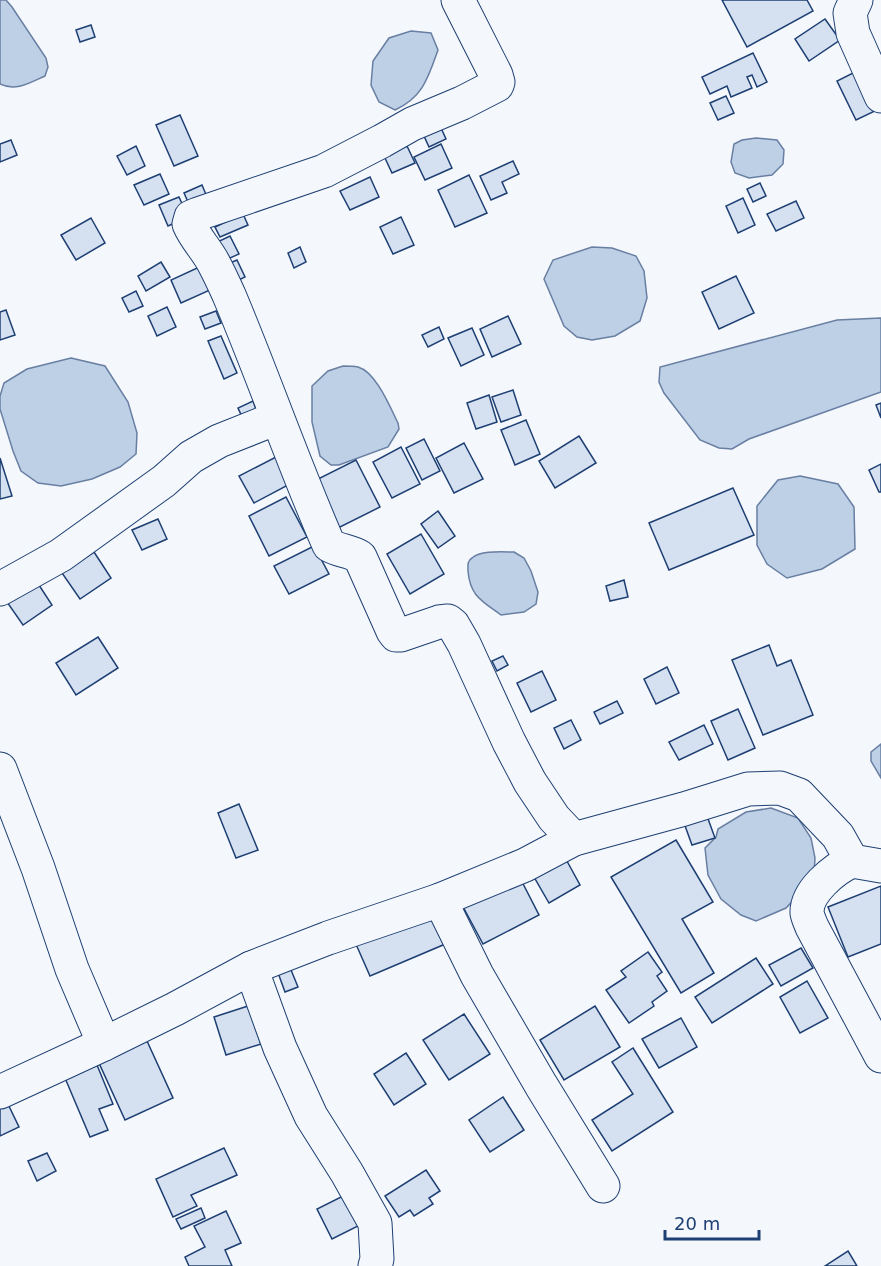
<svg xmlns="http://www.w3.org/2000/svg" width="881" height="1266" font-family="'DejaVu Sans',sans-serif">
<rect width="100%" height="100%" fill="#f4f7fb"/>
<g fill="#bed0e5" stroke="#687fa3" stroke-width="1.5">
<path d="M 0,0 L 6,0 L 12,7 L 46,58 L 48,67 L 45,76 C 31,82 16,92 0,84 Z"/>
<path d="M 411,31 L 431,33 L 438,50 C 428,78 423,97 395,110 L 379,102 L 371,85 L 373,61 L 389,38 Z"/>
<path d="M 756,138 L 777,140 L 784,150 L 783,164 L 772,175 L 749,178 L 735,173 L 731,162 L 734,144 L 742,140 Z"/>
<path d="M 592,247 L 612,248 L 636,256 L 644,271 L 647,298 L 640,321 L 615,336 L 592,340 L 577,337 L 564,326 L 544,279 L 553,260 Z"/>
<path d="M 881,318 L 881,392 L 749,439 L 732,449 L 719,448 L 700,440 L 664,393 L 659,382 L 660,367 L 837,320 Z"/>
<path d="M 71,358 L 105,366 L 128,402 L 137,433 L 136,454 L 120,467 L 92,479 L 61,486 L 38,483 L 21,471 L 13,451 L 0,409 L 0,396 L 4,383 L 27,369 Z"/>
<path d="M 343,366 C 348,366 353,366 358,367 C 376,372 390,407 398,423 L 399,429 L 388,447 L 339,465 L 331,465 L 320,456 L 312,422 L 312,386 L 328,371 Z"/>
<path d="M 800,476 L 838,484 L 854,507 L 855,549 L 822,569 L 787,578 L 767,564 L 757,545 L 757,506 L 778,480 Z"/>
<path d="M 514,552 L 524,558 L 531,571 L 538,592 L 536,604 L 524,612 L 501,615 C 482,601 470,596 468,571 C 468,566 467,561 472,558 C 481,550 503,552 514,552 Z"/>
<path d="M 881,744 L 881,778 L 871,761 L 871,752 Z"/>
<path d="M 771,808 L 798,818 L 811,838 L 815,858 L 814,874 L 807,886 L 786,908 L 756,921 L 741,915 L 721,899 L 708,875 L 705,848 L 716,837 L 718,829 L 746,812 Z"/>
</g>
<g fill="#d5e0f0" stroke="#1d3f73" stroke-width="1.5">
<path d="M 722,0 L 807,0 L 813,11 L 747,47 Z"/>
<path d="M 825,19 L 840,40 L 809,61 L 795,39 Z"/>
<path d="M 91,25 L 95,37 L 80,42 L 76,30 Z"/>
<path d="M 753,53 L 767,82 L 757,87 L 752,75 L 747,77 L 752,88 L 731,97 L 727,86 L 710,94 L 702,77 Z"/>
<path d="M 857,71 L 877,110 L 856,120 L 837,81 Z"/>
<path d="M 726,96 L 734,113 L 718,120 L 710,103 Z"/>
<path d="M 180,115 L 198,156 L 174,166 L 156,125 Z"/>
<path d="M 436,117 L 446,139 L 429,147 L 419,125 Z"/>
<path d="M 11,140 L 17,155 L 0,162 L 0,144 Z"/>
<path d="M 441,144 L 452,168 L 425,180 L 414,157 Z"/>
<path d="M 136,146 L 145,166 L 127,175 L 117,156 Z"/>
<path d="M 407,146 L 415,163 L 392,173 L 384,156 Z"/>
<path d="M 513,161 L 519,174 L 502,182 L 507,193 L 491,200 L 480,176 Z"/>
<path d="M 160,174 L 169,194 L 144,205 L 134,185 Z"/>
<path d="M 469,175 L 487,213 L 455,227 L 438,190 Z"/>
<path d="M 370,177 L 379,197 L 350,210 L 340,191 Z"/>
<path d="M 760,183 L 766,196 L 753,202 L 747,189 Z"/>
<path d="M 202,185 L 210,204 L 192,211 L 184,193 Z"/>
<path d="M 179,197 L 188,217 L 168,226 L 159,205 Z"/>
<path d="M 743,198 L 755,225 L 738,233 L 726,206 Z"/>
<path d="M 796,201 L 804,218 L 776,231 L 767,214 Z"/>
<path d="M 243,214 L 248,225 L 220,237 L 215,227 Z"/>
<path d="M 401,217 L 414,245 L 393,254 L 380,227 Z"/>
<path d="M 91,218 L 105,243 L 76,260 L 61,235 Z"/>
<path d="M 230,236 L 239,254 L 219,263 L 211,245 Z"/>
<path d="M 300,247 L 306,262 L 294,268 L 288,253 Z"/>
<path d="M 237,260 L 245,277 L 231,284 L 223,266 Z"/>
<path d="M 161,262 L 170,277 L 146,291 L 138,276 Z"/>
<path d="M 208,263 L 219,286 L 181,303 L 171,280 Z"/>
<path d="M 736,276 L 754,313 L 719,329 L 702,292 Z"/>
<path d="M 136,291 L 143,306 L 129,312 L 122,298 Z"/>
<path d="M 167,307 L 176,327 L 157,336 L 148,316 Z"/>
<path d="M 6,310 L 15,335 L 0,340 L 0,312 Z"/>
<path d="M 216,311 L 221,323 L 205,329 L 200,317 Z"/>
<path d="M 508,316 L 521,344 L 492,357 L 480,329 Z"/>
<path d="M 439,327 L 444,339 L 428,347 L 422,335 Z"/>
<path d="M 472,328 L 484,355 L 461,366 L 448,338 Z"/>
<path d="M 221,336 L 237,373 L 224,379 L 208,341 Z"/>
<path d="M 513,390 L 521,415 L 501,422 L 492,397 Z"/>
<path d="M 489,395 L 497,422 L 476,429 L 467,403 Z"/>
<path d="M 253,401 L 258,415 L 244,421 L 238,408 Z"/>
<path d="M 881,403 L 881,418 L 876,405 Z"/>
<path d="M 526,420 L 540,454 L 515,465 L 501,430 Z"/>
<path d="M 579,436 L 596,463 L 555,488 L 539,461 Z"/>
<path d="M 424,439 L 440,471 L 422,480 L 406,448 Z"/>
<path d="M 464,443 L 483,479 L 454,493 L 436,458 Z"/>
<path d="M 401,447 L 420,484 L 392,498 L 373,462 Z"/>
<path d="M 276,457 L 290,484 L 254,503 L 239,476 Z"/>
<path d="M 0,458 L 12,496 L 0,499 Z"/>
<path d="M 356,460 L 380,507 L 338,528 L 314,481 Z"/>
<path d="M 881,464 L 881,492 L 879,492 L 869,470 Z"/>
<path d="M 733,488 L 754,535 L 669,570 L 649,523 Z"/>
<path d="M 286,497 L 307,537 L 269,556 L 249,516 Z"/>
<path d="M 438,511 L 455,536 L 438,548 L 421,524 Z"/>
<path d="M 158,519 L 167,539 L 142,550 L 132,530 Z"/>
<path d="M 421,534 L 444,574 L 410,594 L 387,554 Z"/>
<path d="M 314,546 L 329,574 L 289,594 L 274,566 Z"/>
<path d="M 94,552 L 111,578 L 80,599 L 62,573 Z"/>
<path d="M 624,580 L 628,597 L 610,601 L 606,586 Z"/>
<path d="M 37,582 L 52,605 L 23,625 L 7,602 Z"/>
<path d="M 98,637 L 118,668 L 76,695 L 56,663 Z"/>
<path d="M 769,645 L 777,666 L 791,660 L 813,715 L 763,735 L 732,660 Z"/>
<path d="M 503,656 L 508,665 L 497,671 L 492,661 Z"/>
<path d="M 667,667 L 679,693 L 656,704 L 644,679 Z"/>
<path d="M 542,671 L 556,700 L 531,712 L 517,683 Z"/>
<path d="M 617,701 L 623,713 L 600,724 L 594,712 Z"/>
<path d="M 738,709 L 755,748 L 728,760 L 711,721 Z"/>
<path d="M 571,720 L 581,740 L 564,749 L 554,728 Z"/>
<path d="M 704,725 L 713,744 L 679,760 L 669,742 Z"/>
<path d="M 239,804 L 258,850 L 236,858 L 218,813 Z"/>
<path d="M 707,816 L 715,838 L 692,845 L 684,823 Z"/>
<path d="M 676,840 L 713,902 L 682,919 L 714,973 L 681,993 L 611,877 Z"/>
<path d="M 562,852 L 580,885 L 549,903 L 530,870 Z"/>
<path d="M 518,874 L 539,915 L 483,944 L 461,903 Z"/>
<path d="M 881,886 L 881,944 L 848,957 L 828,907 Z"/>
<path d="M 435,907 L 450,942 L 370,976 L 355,942 Z"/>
<path d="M 801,948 L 813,968 L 781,986 L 769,965 Z"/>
<path d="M 648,952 L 662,972 L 657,976 L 667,991 L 652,1002 L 654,1006 L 629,1023 L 606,990 L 626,977 L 621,971 Z"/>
<path d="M 756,958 L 773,984 L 712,1023 L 695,997 Z"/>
<path d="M 289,965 L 298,987 L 285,992 L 277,970 Z"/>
<path d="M 807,981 L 828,1018 L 800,1033 L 780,997 Z"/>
<path d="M 248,1006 L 261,1044 L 226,1055 L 214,1017 Z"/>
<path d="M 595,1006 L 620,1047 L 564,1080 L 540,1040 Z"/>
<path d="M 464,1014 L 490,1054 L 449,1080 L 423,1040 Z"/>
<path d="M 681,1018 L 697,1047 L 659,1068 L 642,1039 Z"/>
<path d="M 147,1041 L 173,1098 L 125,1120 L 99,1063 Z"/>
<path d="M 633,1048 L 673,1112 L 612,1151 L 592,1120 L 633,1094 L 612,1062 Z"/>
<path d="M 406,1053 L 426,1084 L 394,1105 L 374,1074 Z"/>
<path d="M 97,1065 L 113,1104 L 99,1109 L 108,1130 L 90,1137 L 65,1078 Z"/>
<path d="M 503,1097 L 524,1130 L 490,1152 L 469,1120 Z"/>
<path d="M 6,1100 L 19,1127 L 0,1136 L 0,1103 Z"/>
<path d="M 224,1148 L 237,1175 L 191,1195 L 197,1206 L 173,1217 L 156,1179 Z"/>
<path d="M 47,1153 L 56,1171 L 37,1181 L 28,1161 Z"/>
<path d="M 426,1170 L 440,1191 L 429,1198 L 433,1204 L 414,1216 L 410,1210 L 399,1217 L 385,1196 Z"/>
<path d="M 351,1192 L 366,1222 L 332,1239 L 317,1209 Z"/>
<path d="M 201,1208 L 205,1218 L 181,1229 L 176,1219 Z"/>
<path d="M 226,1211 L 241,1243 L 225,1250 L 232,1266 L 189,1266 L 185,1257 L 205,1247 L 194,1226 Z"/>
<path d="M 848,1251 L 857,1266 L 825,1266 Z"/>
</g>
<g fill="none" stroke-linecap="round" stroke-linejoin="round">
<g stroke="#1d3f73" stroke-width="35">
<g id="minor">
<path d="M 458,0 L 496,75 L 498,82 L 497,85 L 462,103 L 412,124 L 382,141 L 324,171 L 198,214 L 191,217 L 189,224 C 195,238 206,249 213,262 C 219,273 224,284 229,295 C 264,378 293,463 329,545 C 339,551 351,551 360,557 L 393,631 L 396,635 L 401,635 L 439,622 L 448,621 L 453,625 L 464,644 L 509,742 L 530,782 L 554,818 L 574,839"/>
<path d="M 856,0 L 850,13 L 853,33 L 881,96"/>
<path d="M 0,589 L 61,555 L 164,481 L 191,457 L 219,441 L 277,418"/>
<path d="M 0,769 L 38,868 L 72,969 L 104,1044"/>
<path d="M 852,861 C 834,869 806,892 807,913 C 808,918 810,922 812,927 L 881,1056"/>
<path d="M 440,900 L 477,975 L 541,1085 L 603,1186"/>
<path d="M 251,968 L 280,1048 L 311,1116 L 347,1173 L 375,1223 L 377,1259 L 375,1266"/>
<path d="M 0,1092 L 104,1044 L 175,1009 L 251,968 L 328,938 L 440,900 L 525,865 L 574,839 L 684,809 L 748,789 L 780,788 L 799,795 L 838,836 L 852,861 L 881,866"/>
</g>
</g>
<use href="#minor" stroke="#f4f7fb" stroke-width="33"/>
</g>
<path d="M665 1230v9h94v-9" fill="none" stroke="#1d3f73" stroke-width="3"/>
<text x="674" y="1230" font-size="18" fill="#1d3f73" stroke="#f4f7fb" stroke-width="4.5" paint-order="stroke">20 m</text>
</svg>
